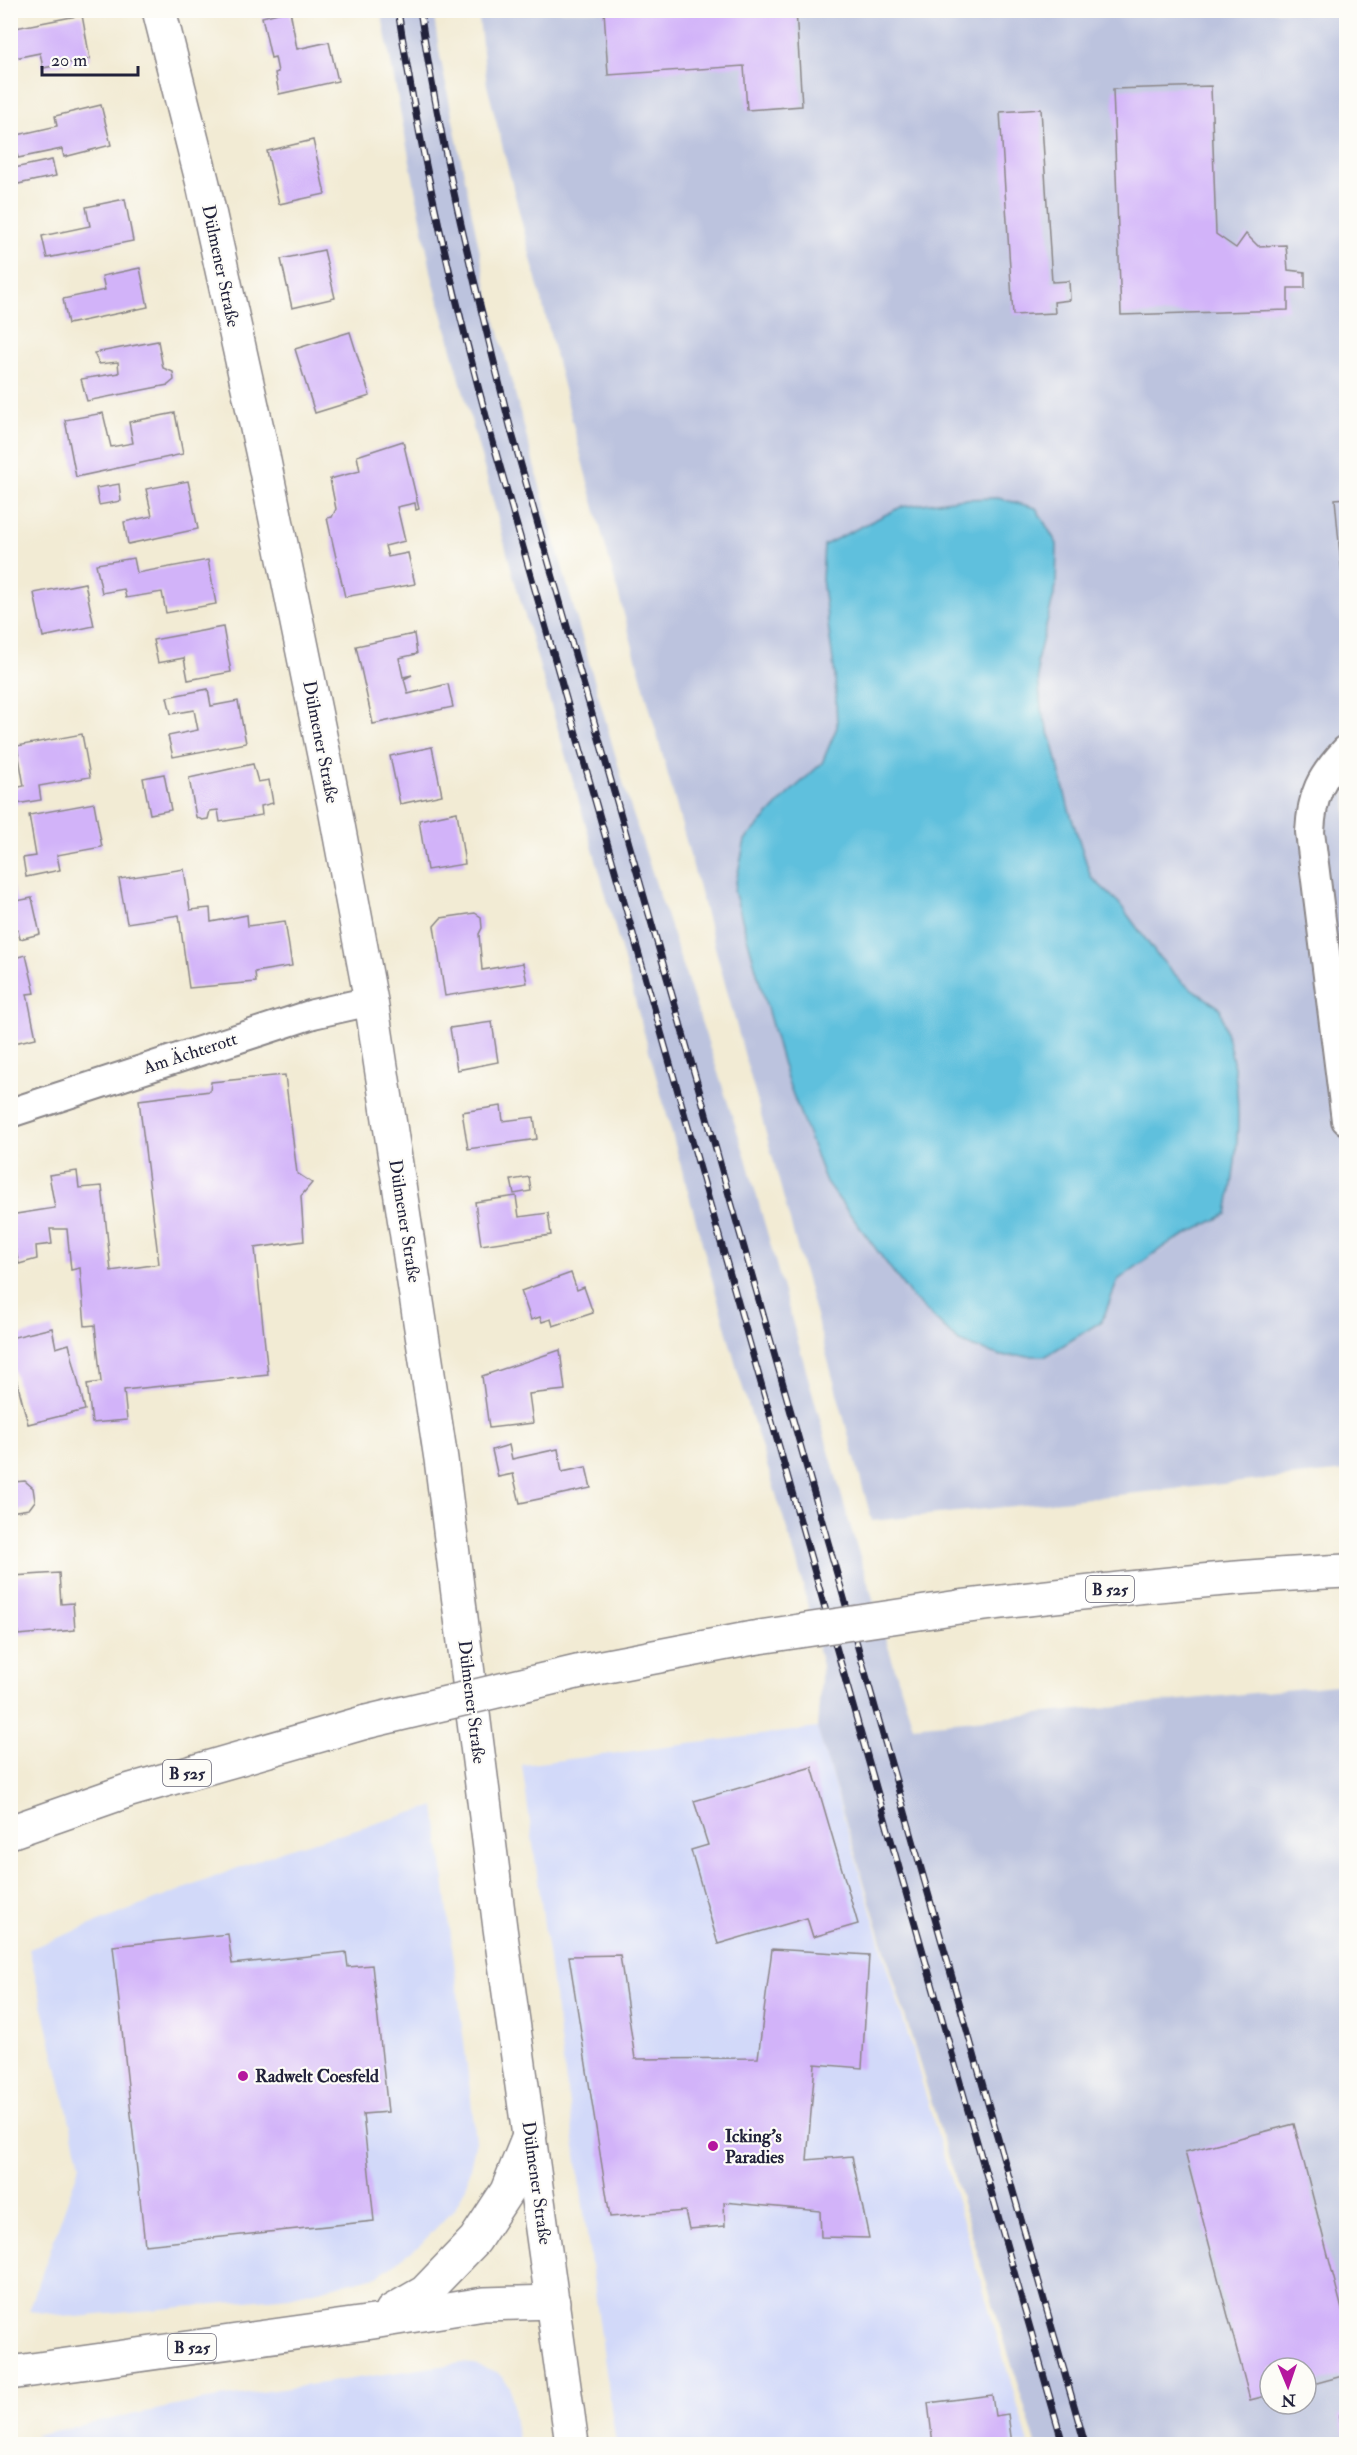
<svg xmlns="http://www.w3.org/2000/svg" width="1357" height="2455" font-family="'IM FELL Double Pica',serif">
<rect width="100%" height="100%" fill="#fdfcf7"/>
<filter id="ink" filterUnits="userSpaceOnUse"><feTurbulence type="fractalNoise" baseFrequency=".0167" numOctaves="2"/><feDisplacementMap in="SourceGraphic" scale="12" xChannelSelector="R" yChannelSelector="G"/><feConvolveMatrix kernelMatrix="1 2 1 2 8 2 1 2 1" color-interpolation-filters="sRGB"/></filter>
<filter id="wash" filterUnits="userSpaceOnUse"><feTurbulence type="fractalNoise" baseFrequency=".008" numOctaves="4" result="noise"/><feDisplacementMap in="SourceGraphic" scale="24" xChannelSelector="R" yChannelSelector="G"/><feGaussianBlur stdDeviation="1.35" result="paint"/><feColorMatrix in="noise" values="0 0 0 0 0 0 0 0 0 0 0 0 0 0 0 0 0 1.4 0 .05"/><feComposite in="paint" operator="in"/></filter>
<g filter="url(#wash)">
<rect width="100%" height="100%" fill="#f2ebd4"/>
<g fill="#d2d9f9">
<path d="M 817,1728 L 1029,2444 L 616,2444 L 522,1765 Z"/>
<path d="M 435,1806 L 476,2140 L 466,2187 L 455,2208 L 419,2246 L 377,2276 L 289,2297 L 77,2317 L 29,2311 L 80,2164 L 29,1949 L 284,1850 Z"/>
<path d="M 461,2363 L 474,2364 L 497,2372 L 510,2386 L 518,2444 L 53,2444 L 34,2435 L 199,2401 Z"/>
</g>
<g fill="#bcc3de" fill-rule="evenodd">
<path d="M 381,11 L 433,11 L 440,56 L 488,292 L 548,517 L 626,793 L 746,1158 L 849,1522 L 913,1726 L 1346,1684 L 1346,2444 L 1036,2444 L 817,1728 L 822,1666 L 798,1565 L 737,1369 L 601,877 L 515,582 L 432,276 ZM 1270,2368 L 1306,2368 L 1306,2404 L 1270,2404 Z"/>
<path d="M 478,11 L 1346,11 L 1346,1471 L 872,1521 L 584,468 L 487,85 Z"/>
</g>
<path fill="#5ec0dd" stroke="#40718c" stroke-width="1.5" d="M 998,498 L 1036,508 L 1057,544 L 1056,587 L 1037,661 L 1041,709 L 1053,744 L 1068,806 L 1091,877 L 1119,903 L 1157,955 L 1182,982 L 1220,1008 C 1224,1026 1230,1044 1233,1062 C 1243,1113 1236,1164 1227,1214 L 1166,1245 L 1118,1280 L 1102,1321 L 1046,1356 L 1001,1356 L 959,1342 L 911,1296 L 826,1182 L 787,1079 L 734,891 L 745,840 L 787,795 L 822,763 L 837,727 L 835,676 L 822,579 L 824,545 L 901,507 L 959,499 Z"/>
<g id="blocks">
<g fill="#d2b3f9">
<path d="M 290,10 L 297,49 L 329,42 L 338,81 L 279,94 L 275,73 L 278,72 L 275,57 L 271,58 L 262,17 Z"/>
<path d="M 604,10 L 796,10 L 802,106 L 747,110 L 744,66 L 608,75 Z"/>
<path d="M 82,15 L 90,59 L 43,68 L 40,53 L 10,59 L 10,29 Z"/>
<path d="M 1211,86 L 1216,234 L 1236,248 L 1246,234 L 1258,246 L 1286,245 L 1288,270 L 1305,272 L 1305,288 L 1288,288 L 1288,310 L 1121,315 L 1113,89 Z"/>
<path d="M 101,105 L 111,145 L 64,157 L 62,149 L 18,158 L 13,136 L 57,126 L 55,116 Z"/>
<path d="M 1041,109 L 1052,282 L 1069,281 L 1070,300 L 1054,302 L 1055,313 L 1013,315 L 1000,112 Z"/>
<path d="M 313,140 L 325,194 L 279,204 L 267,151 Z"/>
<path d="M 52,160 L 56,176 L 18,184 L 14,168 Z"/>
<path d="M 125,199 L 133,241 L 47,258 L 42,236 L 90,226 L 86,207 Z"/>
<path d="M 324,250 L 335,298 L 292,308 L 281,259 Z"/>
<path d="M 140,268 L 148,307 L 68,324 L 63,299 L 105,290 L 102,276 Z"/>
<path d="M 350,332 L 370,396 L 315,413 L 295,349 Z"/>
<path d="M 158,341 L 163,368 L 173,372 L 174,380 L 168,385 L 87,401 L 81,379 L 119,373 L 118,362 L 99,364 L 94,353 Z"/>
<path d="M 103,413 L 111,447 L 133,443 L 129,422 L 175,413 L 183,454 L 76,477 L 65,420 Z"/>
<path d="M 403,441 L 419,509 L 416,510 L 415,503 L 397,507 L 405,541 L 385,546 L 388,557 L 408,553 L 415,584 L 345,597 L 327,518 L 332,517 L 336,509 L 330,479 L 360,471 L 357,456 Z"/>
<path d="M 188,481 L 198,529 L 128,544 L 124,522 L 152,516 L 146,489 Z"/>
<path d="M 119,484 L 121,501 L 99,505 L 96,488 Z"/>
<path d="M 1346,498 L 1346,609 L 1345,609 L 1335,499 Z"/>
<path d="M 134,558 L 137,573 L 208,560 L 216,604 L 166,613 L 162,592 L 126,598 L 124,589 L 102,593 L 96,564 Z"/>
<path d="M 85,583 L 94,626 L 43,637 L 34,593 Z"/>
<path d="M 223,627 L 231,672 L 188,680 L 184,658 L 158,663 L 153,640 Z"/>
<path d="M 414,634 L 417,654 L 399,658 L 403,677 L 412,675 L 404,679 L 408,694 L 448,684 L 453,707 L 373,724 L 356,646 Z"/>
<path d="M 208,689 L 211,706 L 238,701 L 246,743 L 173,757 L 168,736 L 198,730 L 194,710 L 171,714 L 167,697 Z"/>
<path d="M 82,734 L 90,777 L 39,786 L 41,800 L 10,805 L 10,789 L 24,786 L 17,746 Z"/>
<path d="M 432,747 L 442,795 L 400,804 L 390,756 Z"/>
<path d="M 253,764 L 258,782 L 269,780 L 273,803 L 261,806 L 262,815 L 220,822 L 218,810 L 210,811 L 208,819 L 202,820 L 196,817 L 189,778 Z"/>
<path d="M 164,774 L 171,810 L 150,814 L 143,778 Z"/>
<path d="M 94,803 L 102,847 L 57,855 L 60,870 L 26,877 L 23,858 L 36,856 L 29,815 Z"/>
<path d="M 457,812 L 465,864 L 427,870 L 419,820 Z"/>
<path d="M 184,869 L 190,910 L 210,908 L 211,922 L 247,915 L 248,926 L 285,921 L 292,966 L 255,972 L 256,982 L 189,988 L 179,915 L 127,923 L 119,879 Z"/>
<path d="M 10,877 L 17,901 L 32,898 L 40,934 L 20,939 L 18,930 L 10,931 Z"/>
<path d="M 475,913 L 481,917 L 482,928 L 479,934 L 482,970 L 523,963 L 527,983 L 445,996 L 434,926 L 441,918 Z"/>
<path d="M 26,955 L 35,993 L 27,994 L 36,1038 L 10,1044 L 10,959 Z"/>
<path d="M 492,1022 L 498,1062 L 457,1070 L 450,1028 Z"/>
<path d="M 285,1075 L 297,1173 L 312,1183 L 301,1196 L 304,1241 L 255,1248 L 268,1375 L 124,1390 L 127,1420 L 92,1423 L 87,1384 L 101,1382 L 95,1325 L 85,1326 L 80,1268 L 71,1270 L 67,1229 L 50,1229 L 52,1244 L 36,1246 L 37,1259 L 19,1264 L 10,1228 L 10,1215 L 55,1208 L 49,1175 L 77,1171 L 79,1188 L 102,1186 L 111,1271 L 159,1264 L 139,1100 L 210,1091 L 211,1082 Z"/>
<path d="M 501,1106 L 503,1121 L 534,1117 L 537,1139 L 468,1149 L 462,1112 Z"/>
<path d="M 529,1177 L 531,1191 L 514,1194 L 511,1180 Z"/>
<path d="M 516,1196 L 519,1217 L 548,1213 L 551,1235 L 481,1245 L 475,1202 Z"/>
<path d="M 571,1273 L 577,1290 L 584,1287 L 593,1313 L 553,1326 L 551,1319 L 542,1322 L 540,1317 L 531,1320 L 521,1291 Z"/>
<path d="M 52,1328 L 56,1348 L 69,1344 L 85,1410 L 28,1424 L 10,1355 L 10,1338 Z"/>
<path d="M 560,1350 L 565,1390 L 529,1394 L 533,1423 L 489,1428 L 482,1376 Z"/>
<path d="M 509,1445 L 512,1459 L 558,1449 L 562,1472 L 586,1467 L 591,1488 L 520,1503 L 513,1474 L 498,1477 L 492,1450 Z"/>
<path d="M 10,1464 L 14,1482 L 25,1481 L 33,1488 L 35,1501 L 29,1509 L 10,1512 Z"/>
<path d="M 59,1573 L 61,1604 L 73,1603 L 75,1630 L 18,1635 L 13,1576 Z"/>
<path d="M 812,1767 L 858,1924 L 813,1937 L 807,1918 L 718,1944 L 691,1850 L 708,1845 L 694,1801 Z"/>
<path d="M 228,1934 L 232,1964 L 346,1952 L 348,1967 L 372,1965 L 388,2112 L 363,2114 L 374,2221 L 145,2245 L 113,1946 Z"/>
<path d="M 772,1949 L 869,1955 L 862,2068 L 815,2064 L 807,2160 L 852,2156 L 869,2238 L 821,2237 L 820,2211 L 724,2202 L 725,2226 L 689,2229 L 685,2211 L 610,2217 L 569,1956 L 620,1955 L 635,2059 L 758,2058 Z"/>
<path d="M 1294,2124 L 1346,2325 L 1346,2375 L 1306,2386 L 1306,2368 L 1270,2368 L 1270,2395 L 1250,2400 L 1185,2152 Z"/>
<path d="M 992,2395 L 995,2416 L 1008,2414 L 1012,2444 L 933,2444 L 928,2403 Z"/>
<path d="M 1346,2414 L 1346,2441 L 1339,2416 Z"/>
</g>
</g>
</g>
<g filter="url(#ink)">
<use href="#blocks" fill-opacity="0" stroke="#8a8688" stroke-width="1.5"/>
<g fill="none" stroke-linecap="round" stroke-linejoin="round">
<g stroke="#8a8688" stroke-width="32">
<g id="minor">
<path d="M 1346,750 C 1320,778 1312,794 1310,832 L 1346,1120"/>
<path d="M 10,1113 L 313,1014 L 371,1001"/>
</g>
</g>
<g stroke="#8a8688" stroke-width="36">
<path id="tertiary" d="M 159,10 L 203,184 L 262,451 L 335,809 L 371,1001 L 441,1459 L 500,1928 L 572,2444"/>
</g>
<g stroke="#8a8688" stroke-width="36">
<g id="primary">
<path d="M 959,1607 C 1088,1592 1217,1577 1346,1571"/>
<path d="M 581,1671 L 753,1638"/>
<path d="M 10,1832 L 127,1791 L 366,1722"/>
<path d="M 392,2311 L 425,2292 L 475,2240 L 507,2191 L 530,2134"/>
<path d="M 10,2373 L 373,2322 L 484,2304 L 553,2302"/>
</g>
</g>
<use href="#minor" stroke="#fff" stroke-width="28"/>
<use href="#tertiary" stroke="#fff" stroke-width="33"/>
<use href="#primary" stroke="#fff" stroke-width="33"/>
<g stroke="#22223b" stroke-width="7">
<g id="rail">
<path d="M 398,10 C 420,154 453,295 491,435 L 1063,2444"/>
<path d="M 420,10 C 441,152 476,291 511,430 L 1085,2444"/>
</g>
</g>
<use href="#rail" stroke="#fdfcf7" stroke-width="4.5" stroke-dasharray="14" stroke-linecap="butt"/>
<g stroke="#8a8688" stroke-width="36" stroke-linecap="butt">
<g id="primary-bridge">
<path d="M 753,1638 L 959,1607"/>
<path d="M 366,1722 L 581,1671"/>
</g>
</g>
<use href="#primary-bridge" stroke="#fff" stroke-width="33"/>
</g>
</g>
<g fill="#b5179e" stroke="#fdfcf7" stroke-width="2">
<circle cx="243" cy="2076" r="6"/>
<circle cx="713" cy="2146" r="6"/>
</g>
<g text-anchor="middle" stroke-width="4.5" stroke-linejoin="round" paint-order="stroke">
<g fill="#fdfcf7" stroke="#646373" stroke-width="1.5">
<rect x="1086" y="1576" width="48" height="26" rx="4.5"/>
<rect x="163" y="1760" width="48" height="26" rx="4.5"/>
<rect x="168" y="2334" width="48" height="26" rx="4.5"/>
</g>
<g font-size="16" font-weight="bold" fill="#22223b">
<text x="1110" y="1595">B 525</text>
<text x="187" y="1779">B 525</text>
<text x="192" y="2353">B 525</text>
</g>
<g font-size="18" fill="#22223b" stroke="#fdfcf7">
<text transform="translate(221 266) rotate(78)" y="6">Dülmener Straße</text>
<text transform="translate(321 742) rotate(79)" y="6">Dülmener Straße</text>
<text transform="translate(190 1053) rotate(-18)" y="6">Am Ächterott</text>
<text transform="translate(405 1221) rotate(81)" y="6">Dülmener Straße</text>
<text transform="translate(472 1702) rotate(83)" y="6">Dülmener Straße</text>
<text transform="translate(537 2183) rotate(82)" y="6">Dülmener Straße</text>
</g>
<g font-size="18" font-weight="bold" fill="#22223b" stroke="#fdfcf7" text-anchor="start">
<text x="255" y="2082">Radwelt Coesfeld</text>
<text x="725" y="2142">Icking's<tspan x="725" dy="21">Paradies</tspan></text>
</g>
</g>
<rect width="1357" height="2455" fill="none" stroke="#fdfcf7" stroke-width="36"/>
<g transform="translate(1288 2386) rotate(178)"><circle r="28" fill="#fdfcf7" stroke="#a5a5ac" stroke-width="1.5"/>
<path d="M0-4.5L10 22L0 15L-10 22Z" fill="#b5179e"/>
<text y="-9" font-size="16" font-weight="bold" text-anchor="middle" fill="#22223b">N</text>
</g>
<path d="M42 66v9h96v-9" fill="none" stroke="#22223b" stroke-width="3"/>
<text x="51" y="66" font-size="18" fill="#22223b" stroke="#fdfcf7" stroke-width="4.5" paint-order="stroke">20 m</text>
</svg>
